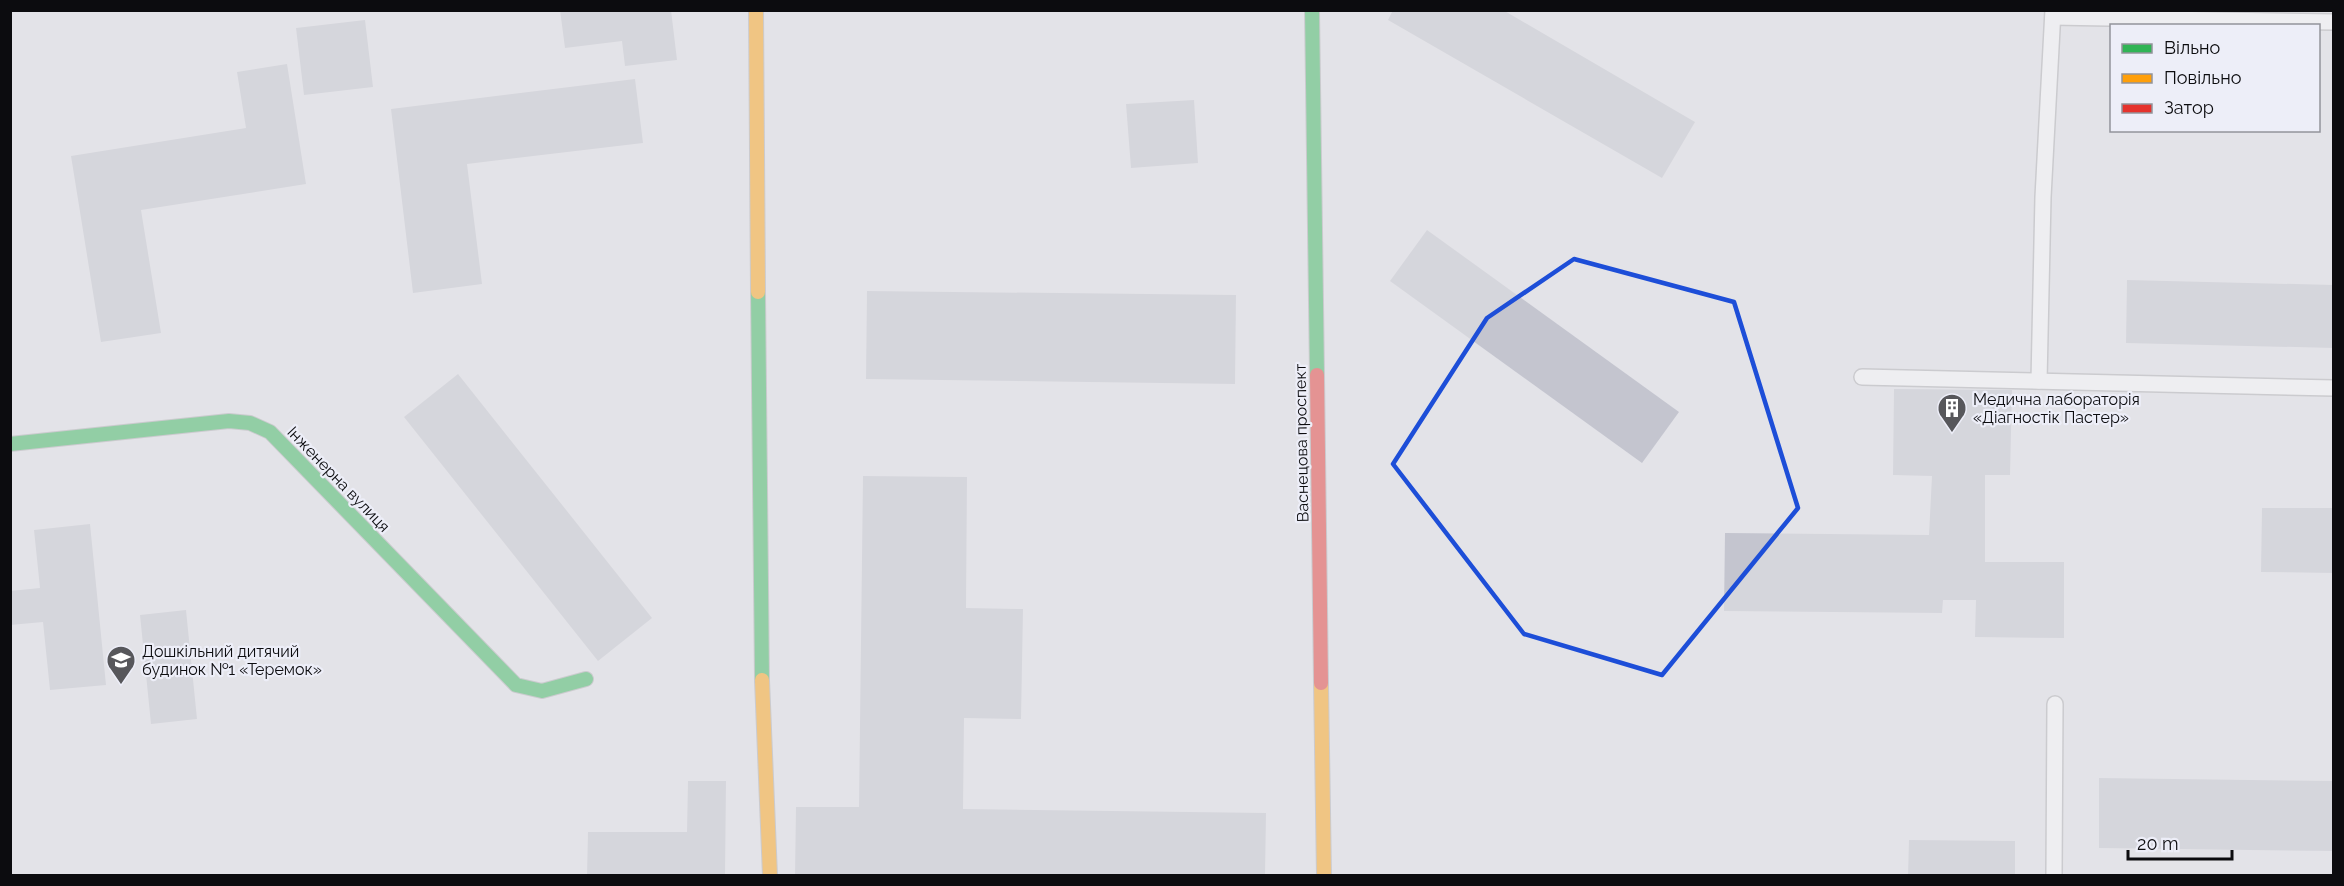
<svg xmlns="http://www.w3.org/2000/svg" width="2344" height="886" font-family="Raleway,sans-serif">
<rect width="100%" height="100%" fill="#e3e3e8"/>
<g fill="#c4c5cf">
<path d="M 560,10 L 671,10 L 677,60 L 625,66 L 622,41 L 565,48 Z"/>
<path d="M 1393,10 L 1503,10 L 1695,122 L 1662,178 L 1388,20 Z"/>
<path d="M 365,20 L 373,87 L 304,95 L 296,28 Z"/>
<path d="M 287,64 L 306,184 L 141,210 L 161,333 L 101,342 L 71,156 L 246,128 L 237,72 Z"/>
<path d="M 635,79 L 643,143 L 467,164 L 482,284 L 413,293 L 391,109 Z"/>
<path d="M 1194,100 L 1198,163 L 1131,168 L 1126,104 Z"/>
<path d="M 1427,230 L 1679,412 L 1642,463 L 1390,281 Z"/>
<path d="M 2127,280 L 2334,285 L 2334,348 L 2126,343 Z"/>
<path d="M 867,291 L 1236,295 L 1235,384 L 866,379 Z"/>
<path d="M 458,374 L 652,618 L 598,661 L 404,417 Z"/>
<path d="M 1894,389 L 2012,390 L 2010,475 L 1985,475 L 1985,562 L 2064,562 L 2064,638 L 1975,637 L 1976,600 L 1943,600 L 1942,613 L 1724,611 L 1725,533 L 1929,535 L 1932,476 L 1893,475 Z"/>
<path d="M 863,476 L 967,477 L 966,608 L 1023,609 L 1021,719 L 964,718 L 963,809 L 1266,813 L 1265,876 L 795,876 L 796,807 L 859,807 Z"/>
<path d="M 2262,508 L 2334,508 L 2334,573 L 2261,572 Z"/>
<path d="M 90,524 L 106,685 L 50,690 L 43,622 L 10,625 L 10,591 L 40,588 L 34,530 Z"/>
<path d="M 186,610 L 197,719 L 151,724 L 140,615 Z"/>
<path d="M 2099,778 L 2334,781 L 2334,851 L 2099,848 Z"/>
<path d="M 688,781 L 726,781 L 725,876 L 587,876 L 588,832 L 687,832 Z"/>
<path d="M 1909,840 L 2015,841 L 2015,876 L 1908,876 Z"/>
</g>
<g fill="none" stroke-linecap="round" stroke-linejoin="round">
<g stroke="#adadb1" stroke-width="18">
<g id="lane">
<path d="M 2053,17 L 2334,22"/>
<path d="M 1862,377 L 2334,388"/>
<path d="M 2039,381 L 2043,197 L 2053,10"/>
<path d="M 2054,876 L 2055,704"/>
</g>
</g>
<g stroke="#adadb1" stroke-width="16">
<g id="fast">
<path d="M 1312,10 L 1317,375"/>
<path d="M 758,292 L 762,680"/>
<path d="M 10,444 L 229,421 L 250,423 L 270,432 L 516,685 L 542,691 L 586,679"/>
</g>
</g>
<g stroke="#adadb1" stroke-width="16">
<g id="slow">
<path d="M 756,10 L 758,292"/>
<path d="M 762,680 L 770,876"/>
<path d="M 1321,683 L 1324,876"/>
</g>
</g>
<g stroke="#adadb1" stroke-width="16">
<path id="jam" d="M 1317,375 L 1321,683"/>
</g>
<use href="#lane" stroke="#fbfbfc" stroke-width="15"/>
<use href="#fast" stroke="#30b455" stroke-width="14"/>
<use href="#slow" stroke="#ff9f0a" stroke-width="14"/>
<use href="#jam" stroke="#e5322d" stroke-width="14"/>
</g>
<path d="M0 0H2344V886H0ZM 1574,259 L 1734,302 L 1798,508 L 1662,675 L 1524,634 L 1393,464 L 1487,318 Z" fill="#e3e3e8" fill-opacity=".55" fill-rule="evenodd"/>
<path fill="none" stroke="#1d4ed8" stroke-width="4.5" stroke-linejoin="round" d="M 1574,259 L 1734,302 L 1798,508 L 1662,675 L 1524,634 L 1393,464 L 1487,318 Z"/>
<defs>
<g id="building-pin" transform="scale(1.5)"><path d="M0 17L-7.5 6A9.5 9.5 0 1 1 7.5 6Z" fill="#57575b" stroke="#edeef8"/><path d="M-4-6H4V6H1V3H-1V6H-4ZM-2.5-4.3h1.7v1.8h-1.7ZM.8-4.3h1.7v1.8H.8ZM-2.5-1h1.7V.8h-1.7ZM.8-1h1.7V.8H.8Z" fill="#fff"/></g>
<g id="school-pin" transform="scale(1.5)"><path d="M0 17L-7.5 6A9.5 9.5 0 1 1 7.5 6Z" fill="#57575b" stroke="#edeef8"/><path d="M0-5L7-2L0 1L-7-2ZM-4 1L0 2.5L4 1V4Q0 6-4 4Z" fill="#fff"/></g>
</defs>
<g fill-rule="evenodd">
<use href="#building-pin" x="1952" y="408"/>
<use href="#school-pin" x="121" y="660"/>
</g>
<g text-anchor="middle" stroke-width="4.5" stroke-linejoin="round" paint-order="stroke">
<g font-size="16" fill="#0c0c0f" stroke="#edeef8" text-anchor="start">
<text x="1973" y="405">Медична лабораторія<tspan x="1973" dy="18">«Діагностік Пастер»</tspan></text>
<text x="142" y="657">Дошкільний дитячий<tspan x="142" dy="18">будинок №1 «Теремок»</tspan></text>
</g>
<g font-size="16" fill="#0c0c0f" stroke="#edeef8">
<text transform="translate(1301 443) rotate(-91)" y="6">Васнецова проспект</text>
<text transform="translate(339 479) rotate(46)" y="6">Інженерна вулиця</text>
</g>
</g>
<rect width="2344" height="886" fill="none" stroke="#0c0c0f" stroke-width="24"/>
<rect x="2110" y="24" width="210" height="108" fill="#edeef8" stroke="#93949b" stroke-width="1.5"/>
<rect x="2122" y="44" width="30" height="9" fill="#30b455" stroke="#93949b" stroke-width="1.5"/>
<text x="2164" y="54" font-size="18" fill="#0c0c0f">Вільно</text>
<rect x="2122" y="74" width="30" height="9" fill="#ff9f0a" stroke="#93949b" stroke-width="1.5"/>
<text x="2164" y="84" font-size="18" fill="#0c0c0f">Повільно</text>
<rect x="2122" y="104" width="30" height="9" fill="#e5322d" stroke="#93949b" stroke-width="1.5"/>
<text x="2164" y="114" font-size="18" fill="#0c0c0f">Затор</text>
<path d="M2128 850v9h104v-9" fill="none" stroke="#0c0c0f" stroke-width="3"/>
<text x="2137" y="850" font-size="18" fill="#0c0c0f" stroke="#edeef8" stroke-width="4.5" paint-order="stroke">20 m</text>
</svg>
